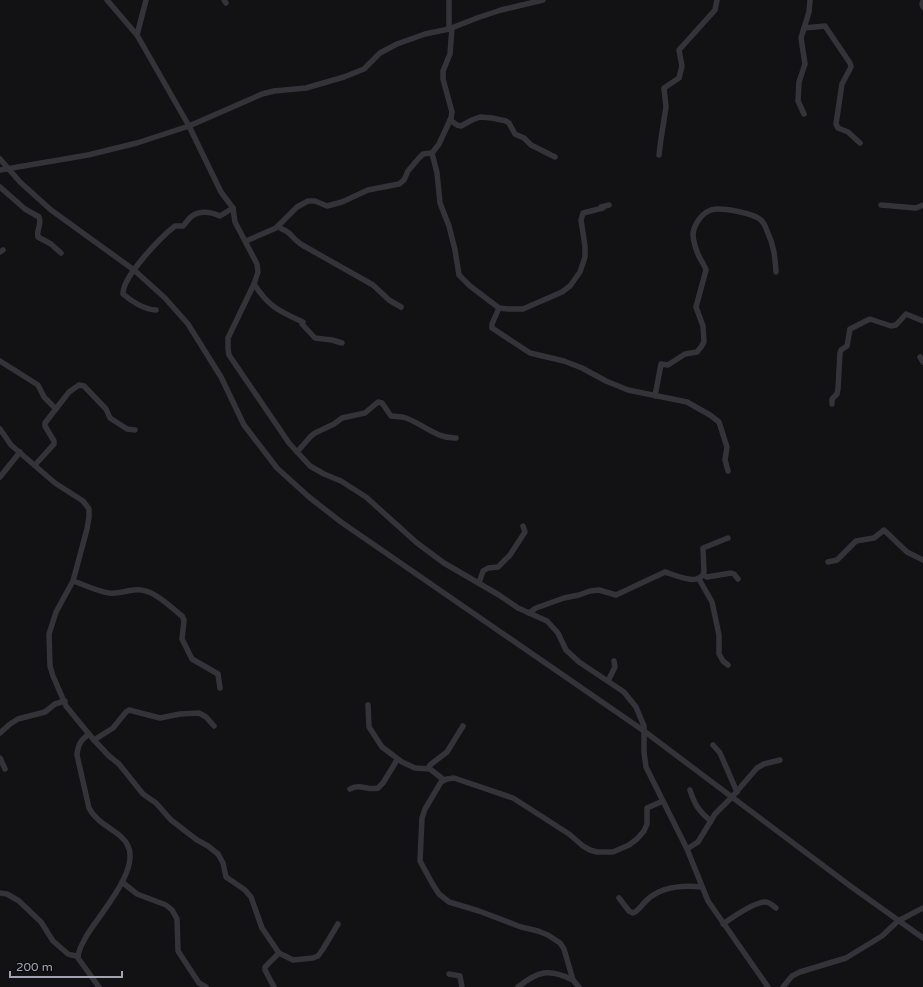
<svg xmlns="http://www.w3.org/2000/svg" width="923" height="987" font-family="'Varela Round',sans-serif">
<rect width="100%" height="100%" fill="#121214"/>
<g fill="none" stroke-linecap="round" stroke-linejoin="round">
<g stroke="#333339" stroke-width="5.5">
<path d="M 107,0 L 137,35 L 189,126 L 221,192 L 233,208 L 235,222 L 257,264 L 258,272 L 254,284 L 228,338 L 228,348 L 229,355 L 289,443 L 310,466 L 324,474 L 341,481 L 366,497 L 417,543 L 444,563 L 499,595 L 518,608 L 547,621 L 558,633 L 566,650 L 579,662 L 624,692 L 636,707 L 644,726 L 644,752 L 646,767 L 687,849 L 708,901 L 768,987"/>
<path d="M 224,0 L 226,3"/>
<path d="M 810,0 L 809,12 L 804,28 L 825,26 L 850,63 L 851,67 L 842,84 L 836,124 L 838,128 L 848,132 L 860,143"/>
<path d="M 923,1 L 922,4 L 923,7"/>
<path d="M 452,28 L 450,54 L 443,71 L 443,79 L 452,112 L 451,118 L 439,144 L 432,153 L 437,173 L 440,203 L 449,226 L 455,250 L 459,275 L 470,286 L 499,308 L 492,324 L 492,328 L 530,353 L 564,361 L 582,368 L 606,381 L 628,390 L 687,402 L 710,415 L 719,422 L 726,444 L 727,447 L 725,460 L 728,471"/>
<path d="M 804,28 L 801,38 L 805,64 L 799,82 L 798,101 L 804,114"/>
<path d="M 449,29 L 449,0"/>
<path d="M 137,35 L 146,0"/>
<path d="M 450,120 L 457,125 L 461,126 L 472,120 L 480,117 L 492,118 L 506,121 L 509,123 L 515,134 L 524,138 L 531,145 L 555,157"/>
<path d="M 659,155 L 661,139 L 666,107 L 664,88 L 679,78 L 682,66 L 679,50 L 715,10 L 717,0"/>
<path d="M 0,159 L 20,182 L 51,210 L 134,270 L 165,298 L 188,324 L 221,377 L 244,425 L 277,468 L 309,497 L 341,522 L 644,731 L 853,888 L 923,938"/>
<path d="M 0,170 L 88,155 L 137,143 L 189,126 L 262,94 L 274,91 L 306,88 L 344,77 L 364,69 L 380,53 L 397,44 L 425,34 L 449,29 L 477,18 L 501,10 L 543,0"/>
<path d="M 0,187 L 25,209 L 39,217 C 42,225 36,230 38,237 L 51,244 L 61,253"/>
<path d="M 881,205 L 916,208 L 923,205"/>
<path d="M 278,226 C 282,230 285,230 289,233 C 294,238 298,243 304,246 L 373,285 L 389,300 L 401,307"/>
<path d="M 246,241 L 276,228 L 297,207 L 308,201 L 315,201 L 327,206 L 342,202 L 368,190 L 399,184 L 404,180 L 408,171 L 419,158 L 423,154 L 432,153"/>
<path d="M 0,252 L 3,250"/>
<path d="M 254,284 C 269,307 279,311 303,322 L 302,324 L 315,338 L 332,340 L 342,343"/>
<path d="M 499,308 L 508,309 L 523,309 L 562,292 L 570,286 L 580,272 L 585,257 L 585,246 L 581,220 L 583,213 L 603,208 L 601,207 L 609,205"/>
<path d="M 156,310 C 145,310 131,301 123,294 C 122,277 162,236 175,226 L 183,226 C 186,223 188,219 192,216 C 201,210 211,212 220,216 L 233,208"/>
<path d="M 920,357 L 923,362"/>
<path d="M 0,361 L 38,385 L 44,397 L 56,409"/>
<path d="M 655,396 L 661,364 L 668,365 L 685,354 L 697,352 L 701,347 L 704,342 L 703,326 L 696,307 L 706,270 C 705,266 703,264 701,260 C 697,254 693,241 693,234 C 694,224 702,213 711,210 C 721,207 753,213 761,220 C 764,223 766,228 767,231 C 774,245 775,257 776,272"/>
<path d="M 832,404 L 832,399 L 837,394 L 838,389 L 840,353 L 841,350 L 847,346 L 850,329 L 870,319 L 891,326 L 896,325 L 906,314 L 923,321"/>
<path d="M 0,429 L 11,445 L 55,483 L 83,501 L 89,509 L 89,517 L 87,529 L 73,581 L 56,612 L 49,634 L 50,666 L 53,676 L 66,706 L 93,739 L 109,756 L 119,764 L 143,794 L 156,803 L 171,820 L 197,840 L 208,846 L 218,854 L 223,863 L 226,877 L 245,890 L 251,897 L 262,928 L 279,953 L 265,967 L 265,970 L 274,987"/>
<path d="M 297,452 L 311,436 L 315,433 L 334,424 L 342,418 L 365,413 L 378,402 L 382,403 L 391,416 C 396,417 401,416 406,418 C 423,424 437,439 456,438"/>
<path d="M 35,465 L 54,444 L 54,441 L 45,426 L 45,423 L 69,392 L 79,385 L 84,386 L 106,409 L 110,418 L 127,429 L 135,430"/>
<path d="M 0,477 L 20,452"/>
<path d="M 828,562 L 837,560 L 856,541 L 874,538 L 884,530 L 907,552 L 923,560"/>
<path d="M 703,575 L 707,577 L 731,573 L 734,574 L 738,579"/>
<path d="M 699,579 L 712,602 L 719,635 L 719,654 L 723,661 L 728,665"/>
<path d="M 73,581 C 85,585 97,591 109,593 C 118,594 125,591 134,590 C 153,588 168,605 182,616 L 184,620 L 182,639 L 192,659 L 218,674 L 220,688"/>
<path d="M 479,583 L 483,571 L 488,568 L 498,567 L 510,555 L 525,532 L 523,526"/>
<path d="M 529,613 L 536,608 L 564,598 L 579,595 L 590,591 L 599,590 L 616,595 L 665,572 C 675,575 699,587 704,572 L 703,548 L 728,538"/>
<path d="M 608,681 L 615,667 L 614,661"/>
<path d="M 368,705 L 369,727 L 382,747 L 402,762 L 415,768 L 430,769 L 444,780"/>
<path d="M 0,733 L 10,724 L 18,719 L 45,712 L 55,704 L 65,701"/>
<path d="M 89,734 C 81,740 78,744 77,755 L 89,808 C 98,826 122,831 128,846 C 140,870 99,915 87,935 C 83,943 78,949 78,958 L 99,987"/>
<path d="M 94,740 L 113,728 L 126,712 L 129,710 L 160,718 L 180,714 L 199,713 L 206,717 L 214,726"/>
<path d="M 713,745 L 720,753 L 737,792"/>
<path d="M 0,758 L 5,769"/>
<path d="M 428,768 L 430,765 L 447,752 L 463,726"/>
<path d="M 350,789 C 360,783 368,791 378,788 L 383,783 L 397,760"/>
<path d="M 690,790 C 694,803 699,812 711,821"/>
<path d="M 687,849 L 698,842 L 715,814 L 732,797 L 757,768 L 764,764 L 780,760"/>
<path d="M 122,882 L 137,894 L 166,905 L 172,910 L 177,919 L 178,951 L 199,983 L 206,987"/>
<path d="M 0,893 L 7,894 L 19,901 L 41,922 L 53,941 L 68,954 L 71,955 L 78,956"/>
<path d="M 619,898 L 629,911 L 633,913 C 639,911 642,904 647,900 C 662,886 683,885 702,887"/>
<path d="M 723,924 C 733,917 754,902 765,902 C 770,902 773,906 776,908"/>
<path d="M 279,953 L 293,960 L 313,958 L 318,956 L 323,949 L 338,924"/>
<path d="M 449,974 L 460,976 L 462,987"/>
<path d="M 518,987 C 538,971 549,968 573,980"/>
<path d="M 579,987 L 573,980 L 564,949 L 560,943 L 548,935 L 538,931 L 521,927 L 479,911 L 449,902 L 439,894 L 432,883 L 420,861 L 422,818 L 425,809 L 441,782 L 447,779 L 454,778 L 513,798 L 569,834 L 583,846 L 590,850 L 597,852 L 613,852 L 629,845 L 637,839 L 644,831 L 647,824 L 647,808 L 663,801"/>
<path d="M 783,987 L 792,976 L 800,972 L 846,958 L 882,936 L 898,921 L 923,908"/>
</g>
</g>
<path d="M10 971v6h112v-6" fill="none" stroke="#a2a4b5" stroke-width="2"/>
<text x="16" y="971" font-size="12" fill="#a2a4b5" stroke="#0d0d0e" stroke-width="3" paint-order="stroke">200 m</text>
</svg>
